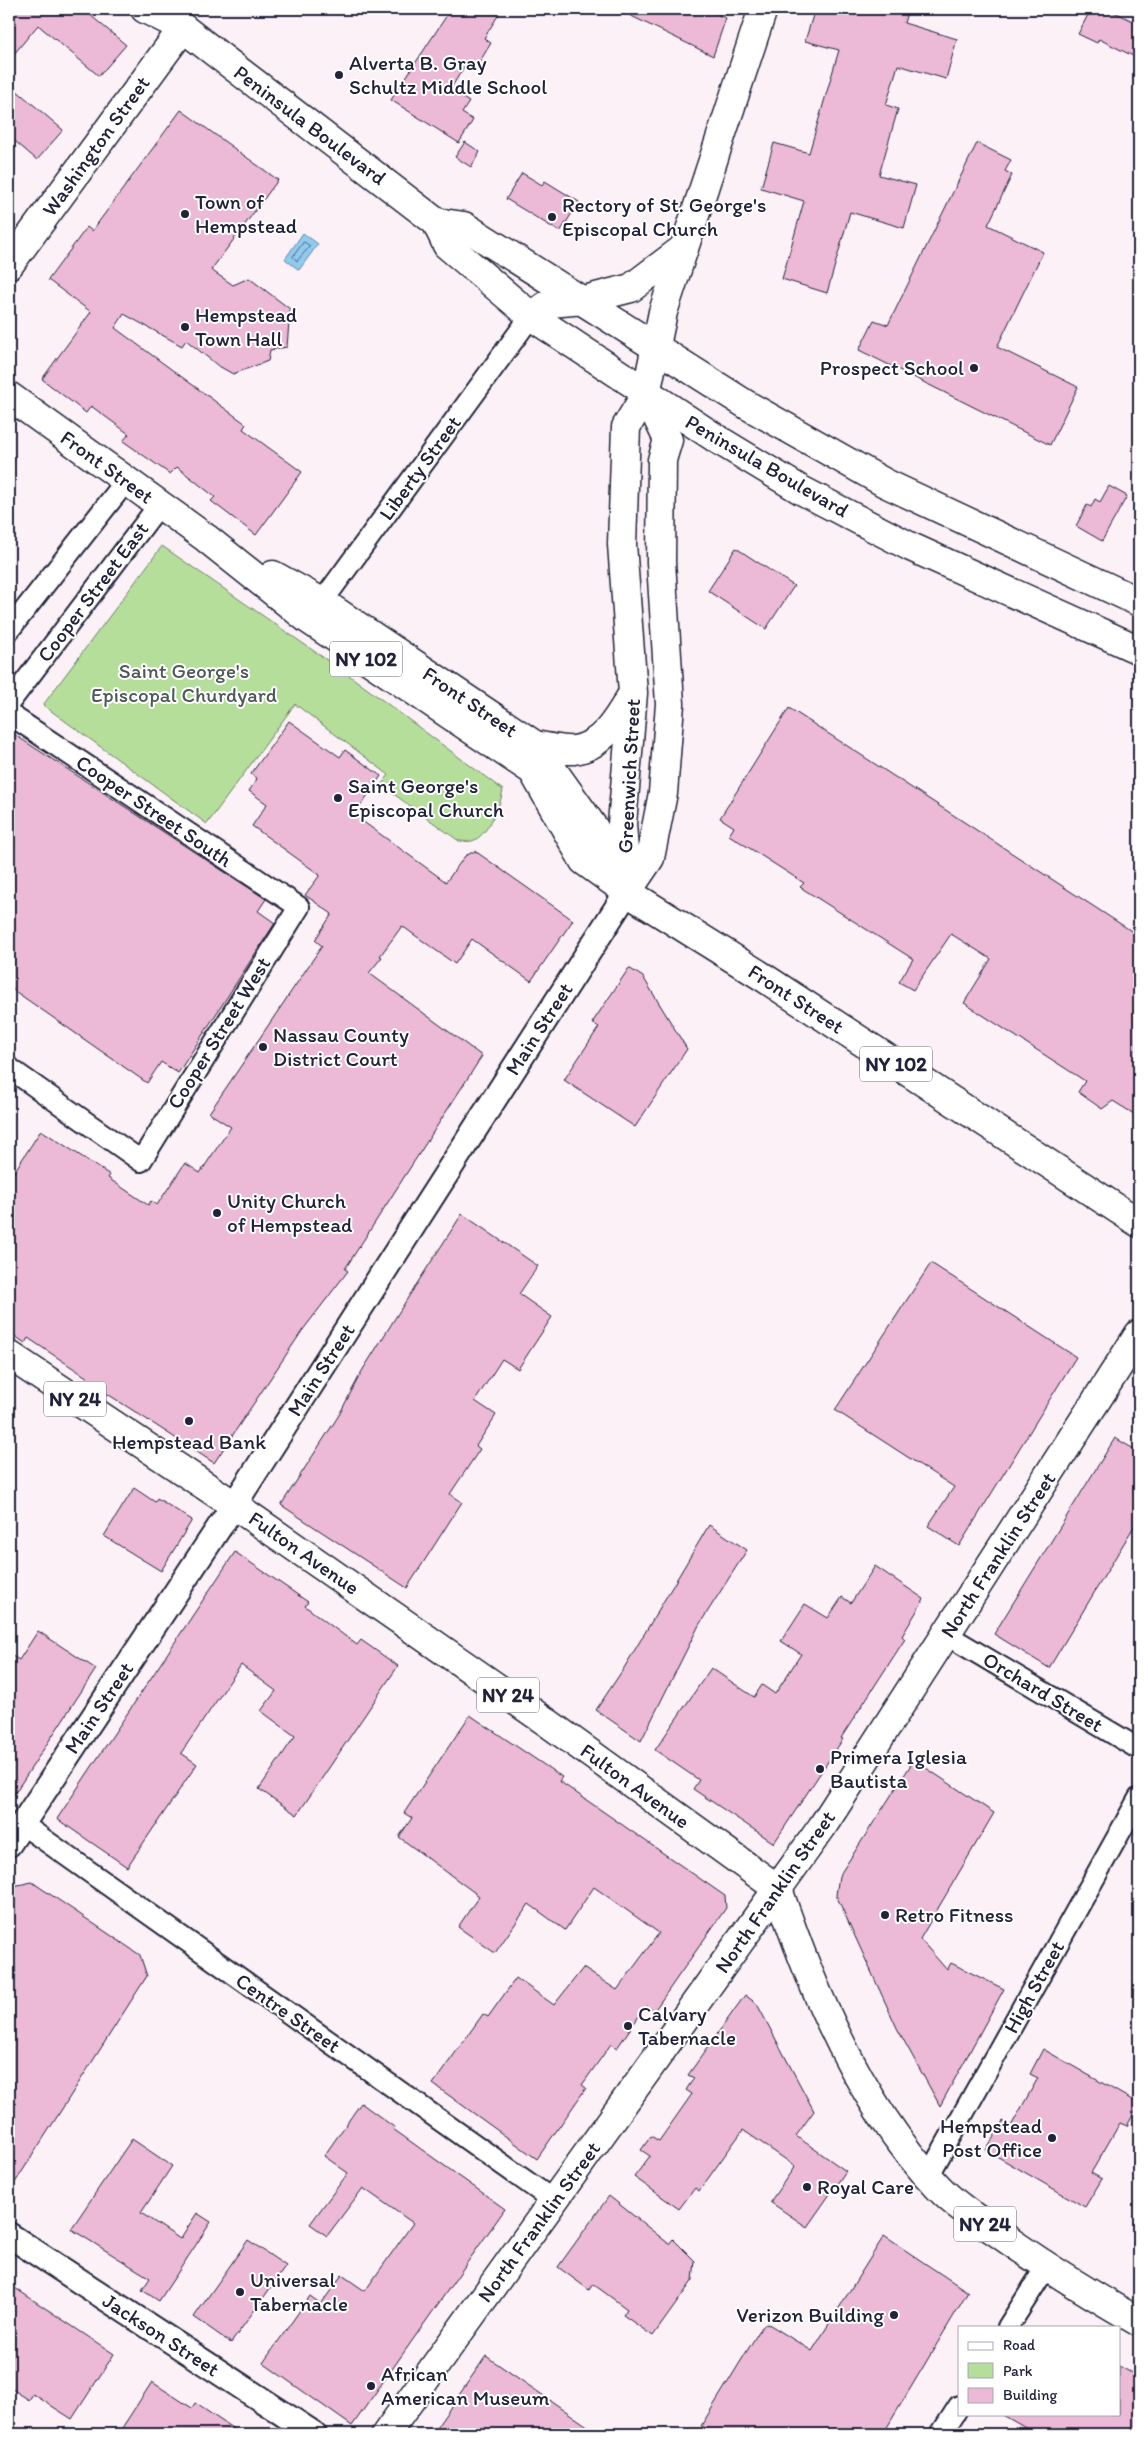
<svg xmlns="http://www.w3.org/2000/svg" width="1148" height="2443" font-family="Itim,sans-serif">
<rect width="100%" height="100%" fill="#fbf1f7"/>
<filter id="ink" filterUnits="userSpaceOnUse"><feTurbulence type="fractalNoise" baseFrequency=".02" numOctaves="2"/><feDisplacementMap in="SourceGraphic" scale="10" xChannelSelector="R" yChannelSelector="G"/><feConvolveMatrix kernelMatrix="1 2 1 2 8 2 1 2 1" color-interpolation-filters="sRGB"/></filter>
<g filter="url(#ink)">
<path fill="#b5de9a" stroke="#6c806a" d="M 162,546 L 350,676 L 503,790 C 501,804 487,837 472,841 C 468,842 463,841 459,841 L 381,785 L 389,775 L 295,704 L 207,824 L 43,705 Z"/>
<path fill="#90caef" stroke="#6487a7" d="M 303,233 L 318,244 L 299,270 L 285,259 Z"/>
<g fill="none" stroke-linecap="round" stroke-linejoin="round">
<path stroke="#4e6583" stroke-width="1" d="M 304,242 L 310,246 L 297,261 L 293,257 Z"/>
</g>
<g fill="#ecb9d7" stroke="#22223b">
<path d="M 9,9 L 83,9 L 126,45 L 99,76 L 38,25 L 9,60 Z"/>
<path d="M 451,9 L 490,9 L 499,14 L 484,38 L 491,43 L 477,66 L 468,60 L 450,90 L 469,102 L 462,113 L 473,120 L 459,143 L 391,100 Z"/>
<path d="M 617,9 L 720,9 L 718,15 L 726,18 L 713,56 Z"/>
<path d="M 815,9 L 908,9 L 904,23 L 957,39 L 946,79 L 898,65 L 886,105 L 898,109 L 879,175 L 916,185 L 904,228 L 850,212 L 827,293 L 782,279 L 804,201 L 761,188 L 774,143 L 809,153 L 839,50 L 805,41 Z"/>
<path d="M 1091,9 L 1108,9 L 1139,24 L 1139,59 L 1099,39 L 1097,43 L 1078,34 Z"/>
<path d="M 9,84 L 63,130 L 37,160 L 9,136 Z"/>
<path d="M 181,110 L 278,180 L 211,270 L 233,285 L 249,278 L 290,309 L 287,347 L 270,350 L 268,361 L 233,374 L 217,365 L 186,340 L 182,346 L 124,314 L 115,328 L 246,424 L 243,429 L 302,472 L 256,535 L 211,501 L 215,497 L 177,467 L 170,474 L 123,441 L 129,434 L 91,406 L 86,413 L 42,379 L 91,312 L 48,280 L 87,227 L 92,231 Z"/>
<path d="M 465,142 L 480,152 L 471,167 L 455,157 Z"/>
<path d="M 977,143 L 1011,160 L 1005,171 L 1012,175 L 988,225 L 1043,252 L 997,347 L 1078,387 L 1050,445 L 859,350 L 874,320 L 888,325 Z"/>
<path d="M 522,173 L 542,185 L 545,181 L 579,202 L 560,232 L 506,199 Z"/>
<path d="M 1109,486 L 1127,496 L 1102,541 L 1076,526 L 1087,505 L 1091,507 L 1095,499 L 1100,502 Z"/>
<path d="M 736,548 L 794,586 L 766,629 L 708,591 Z"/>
<path d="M 789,708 L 1139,936 L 1139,1117 L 1113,1101 L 1102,1109 L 1078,1092 L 1085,1081 L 964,1003 L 991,959 L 951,934 L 913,990 L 899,982 L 913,959 L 800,887 L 804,883 L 729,835 L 734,827 L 720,818 Z"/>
<path d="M 289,721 L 340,757 L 345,750 L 381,776 L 354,815 L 446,882 L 465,856 L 475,851 L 573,920 L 531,981 L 472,939 L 455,964 L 402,926 L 380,956 L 382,957 L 369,973 L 482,1056 L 345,1269 L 348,1271 L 302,1331 L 214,1463 L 86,1380 L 88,1378 L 28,1338 L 25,1343 L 9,1332 L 9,1180 L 41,1130 L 110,1175 L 108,1178 L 148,1205 L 151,1201 L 157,1205 L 185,1163 L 200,1173 L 231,1127 L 209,1113 L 322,946 L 315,940 L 332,914 L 305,895 L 320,875 L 252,826 L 267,804 L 249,791 L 257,779 L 251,774 Z"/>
<path d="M 9,731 L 266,899 L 258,911 L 275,923 L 178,1073 L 161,1062 L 147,1083 L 9,987 Z"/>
<path d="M 629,968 L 643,977 L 687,1049 L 635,1127 L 564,1080 L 599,1027 L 592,1023 Z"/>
<path d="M 462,1214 L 538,1266 L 519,1294 L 552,1317 L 518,1369 L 502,1359 L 475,1401 L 496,1415 L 476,1446 L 480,1449 L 450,1494 L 462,1502 L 407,1588 L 281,1505 L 339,1415 L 362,1371 L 409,1296 Z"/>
<path d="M 931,1263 L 1076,1357 L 959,1546 L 928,1526 L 954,1487 L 835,1410 Z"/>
<path d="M 1115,1438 L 1139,1452 L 1139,1518 L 1049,1668 L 994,1634 Z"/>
<path d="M 134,1488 L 155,1502 L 157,1498 L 192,1520 L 161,1571 L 104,1536 Z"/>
<path d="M 709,1525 L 747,1550 L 699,1625 L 641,1741 L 596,1710 L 624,1668 Z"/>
<path d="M 235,1552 L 308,1602 L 305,1606 L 357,1645 L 361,1640 L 398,1666 L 297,1815 L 259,1789 L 295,1736 L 261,1711 L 276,1691 L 241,1665 L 181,1753 L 197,1764 L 127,1867 L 57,1819 Z"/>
<path d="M 875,1566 L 924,1599 L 902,1636 L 905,1639 L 841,1738 L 843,1739 L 774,1843 L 693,1789 L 699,1780 L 655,1750 L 711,1668 L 754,1697 L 762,1685 L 775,1694 L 801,1654 L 781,1641 L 805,1604 L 828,1618 L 842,1597 L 851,1603 Z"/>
<path d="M 38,1631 L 96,1669 L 9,1802 L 9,1654 L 19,1660 Z"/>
<path d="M 470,1715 L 562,1777 L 559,1781 L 725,1896 L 726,1908 L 654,2011 L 646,2006 L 617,2048 L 611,2044 L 582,2085 L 586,2088 L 537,2159 L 433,2084 L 483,2014 L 488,2017 L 516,1978 L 554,2005 L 583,1968 L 617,1990 L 659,1933 L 594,1887 L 565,1930 L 529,1904 L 495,1953 L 458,1927 L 479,1896 L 399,1837 L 412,1818 L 404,1813 Z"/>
<path d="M 914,1760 L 994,1813 L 920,1939 L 947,1970 L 951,1963 L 1004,1989 L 940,2106 L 897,2028 L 836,1895 L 839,1876 Z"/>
<path d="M 32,1882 L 140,1955 L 147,1976 L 9,2192 L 9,1887 Z"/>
<path d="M 745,1995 L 757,2004 L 814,2111 L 796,2136 L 846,2171 L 807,2227 L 770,2202 L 795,2166 L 743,2130 L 699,2191 L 695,2188 L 679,2209 L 634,2177 L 650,2156 L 641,2150 L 651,2136 L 659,2141 L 692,2094 L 686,2090 L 694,2078 L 688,2075 Z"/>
<path d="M 1043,2049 L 1139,2104 L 1127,2126 L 1120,2123 L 1091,2173 L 1102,2179 L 1085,2207 L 986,2150 L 1003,2121 L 1011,2126 L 1038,2078 L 1030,2074 Z"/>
<path d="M 361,2103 L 394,2127 L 393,2129 L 505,2209 L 352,2426 L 263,2363 L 310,2296 L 321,2304 L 342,2275 L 365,2291 L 413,2223 L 363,2188 L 327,2236 L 310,2224 L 348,2173 L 324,2156 Z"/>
<path d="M 132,2139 L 172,2166 L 141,2213 L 180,2239 L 197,2213 L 211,2222 L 159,2301 L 142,2290 L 150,2278 L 71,2229 Z"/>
<path d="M 609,2196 L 669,2244 L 673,2239 L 695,2261 L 693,2280 L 653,2336 L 623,2315 L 627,2309 L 593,2284 L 589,2290 L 558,2267 Z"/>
<path d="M 884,2236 L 968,2292 L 883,2434 L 715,2434 L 701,2426 L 761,2328 L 767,2323 L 812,2351 Z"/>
<path d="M 248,2240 L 286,2266 L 231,2343 L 194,2317 Z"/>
<path d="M 9,2284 L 114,2354 L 72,2419 L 33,2394 L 29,2400 L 9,2387 Z"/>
<path d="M 486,2356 L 599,2434 L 432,2434 Z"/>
<path d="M 1119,2366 L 1139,2377 L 1139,2434 L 1036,2434 L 1001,2414 L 1119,2414 Z"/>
<path d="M 152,2382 L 192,2408 L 195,2403 L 241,2434 L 118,2434 Z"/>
</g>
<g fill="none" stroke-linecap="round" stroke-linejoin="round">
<g stroke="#22223b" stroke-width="24">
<g id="minor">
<path d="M 314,613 L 531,316"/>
<path d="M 9,630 L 126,481"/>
<path d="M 9,703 L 159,505"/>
<path d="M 9,714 L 299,907 L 141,1161 L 9,1068"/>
<path d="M 947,1635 L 1139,1749"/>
<path d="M 22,1824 L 554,2201"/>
<path d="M 929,2175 L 1139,1798"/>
<path d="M 1008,2327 L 1046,2267"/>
<path d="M 941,2434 L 959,2406"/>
</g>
</g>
<g stroke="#22223b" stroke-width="28">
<g id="tertiary">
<path d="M 9,1844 L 234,1505 L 627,892"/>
<path d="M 9,2235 L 314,2434"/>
</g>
</g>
<g stroke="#22223b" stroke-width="31">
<g id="secondary">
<path d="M 9,265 L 183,28"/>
<path d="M 386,2434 L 822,1827 L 1139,1334"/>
</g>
</g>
<g stroke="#22223b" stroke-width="31">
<g id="primary">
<path d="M 145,9 L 183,28 L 436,222 L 447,245 L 531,316 L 717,439 L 801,490 L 911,547 L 1139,650"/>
<path d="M 436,222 L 464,226 L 747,405 L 885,483 L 1139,602"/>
<path d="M 531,316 L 550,303 L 584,300 L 631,288 L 684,248"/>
<path d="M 9,396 L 206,538 L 309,620 L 533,771 L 584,861 L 627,892 L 763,977 L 1139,1223"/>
<path d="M 273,575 L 322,602 L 535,745 L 594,828 L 622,881"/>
<path d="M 535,745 C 547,747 562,751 574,750 C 602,746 617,720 630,698"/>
<path d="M 627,892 L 622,824 L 633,693 L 622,544 L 626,427 L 646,394 L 663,312 L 763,9"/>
<path d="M 627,892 L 650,858 L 663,793 L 670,704 L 661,562 L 662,460 L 668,440 L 646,394"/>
<path d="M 9,1355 L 234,1505 L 548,1723 L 778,1889 C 812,1991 863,2109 938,2187 C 956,2206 980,2221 1001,2235 C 1046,2267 1092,2295 1139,2322"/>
</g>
</g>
<use href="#minor" stroke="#fff" stroke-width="20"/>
<use href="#tertiary" stroke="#fff" stroke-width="24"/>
<use href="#secondary" stroke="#fff" stroke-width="28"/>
<use href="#primary" stroke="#fff" stroke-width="28"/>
</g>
</g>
<g fill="#22223b" stroke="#fff" stroke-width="2">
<circle cx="339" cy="75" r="5"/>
<circle cx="185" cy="214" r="5"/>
<circle cx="552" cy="217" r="5"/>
<circle cx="185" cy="327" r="5"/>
<circle cx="974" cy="368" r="5"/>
<circle cx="338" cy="798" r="5"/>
<circle cx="263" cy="1047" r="5"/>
<circle cx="217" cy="1213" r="5"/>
<circle cx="189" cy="1421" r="5"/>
<circle cx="820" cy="1769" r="5"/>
<circle cx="885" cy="1915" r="5"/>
<circle cx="628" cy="2026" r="5"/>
<circle cx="1052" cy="2138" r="5"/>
<circle cx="807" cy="2187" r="5"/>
<circle cx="240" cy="2292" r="5"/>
<circle cx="894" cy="2315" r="5"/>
<circle cx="371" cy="2386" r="5"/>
</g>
<g text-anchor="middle" stroke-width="4" stroke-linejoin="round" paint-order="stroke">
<g fill="#fff" stroke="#646476" stroke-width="1">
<rect x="330" y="641.5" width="72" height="35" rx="4"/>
<rect x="860" y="1046.5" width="72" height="35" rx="4"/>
<rect x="44" y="1381.5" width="62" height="35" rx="4"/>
<rect x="477" y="1677.5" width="62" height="35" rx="4"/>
<rect x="954" y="2206.5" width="62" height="35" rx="4"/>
</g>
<g font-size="20" font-weight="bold" fill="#22223b">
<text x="366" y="666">NY 102</text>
<text x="896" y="1071">NY 102</text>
<text x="75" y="1406">NY 24</text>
<text x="508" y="1702">NY 24</text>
<text x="985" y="2231">NY 24</text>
</g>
<g font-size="21" fill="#22223b" stroke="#fff" text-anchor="start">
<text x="349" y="70">Alverta B. Gray<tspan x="349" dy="24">Schultz Middle School</tspan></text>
<text x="195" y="209">Town of<tspan x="195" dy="24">Hempstead</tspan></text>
<text x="562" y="212">Rectory of St. George's<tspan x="562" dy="24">Episcopal Church</tspan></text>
<text x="195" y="322">Hempstead<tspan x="195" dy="24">Town Hall</tspan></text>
<text x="964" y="375" text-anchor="end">Prospect School</text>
<text x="348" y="793">Saint George's<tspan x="348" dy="24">Episcopal Church</tspan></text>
<text x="273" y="1042">Nassau County<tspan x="273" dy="24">District Court</tspan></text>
<text x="227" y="1208">Unity Church<tspan x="227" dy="24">of Hempstead</tspan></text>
<text x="189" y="1449" text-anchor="middle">Hempstead Bank</text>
<text x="830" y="1764">Primera Iglesia<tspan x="830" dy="24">Bautista</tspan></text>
<text x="895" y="1922">Retro Fitness</text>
<text x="638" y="2021">Calvary<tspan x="638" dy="24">Tabernacle</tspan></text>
<text x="1042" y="2133" text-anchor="end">Hempstead<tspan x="1042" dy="24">Post Office</tspan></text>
<text x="817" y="2194">Royal Care</text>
<text x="250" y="2287">Universal<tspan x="250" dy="24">Tabernacle</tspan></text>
<text x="884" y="2322" text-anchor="end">Verizon Building</text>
<text x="381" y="2381">African<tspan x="381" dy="24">American Museum</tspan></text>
</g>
<g font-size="21" fill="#22223b" stroke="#fff">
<text transform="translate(310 125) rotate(37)" y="7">Peninsula Boulevard</text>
<text transform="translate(96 146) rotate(-54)" y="7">Washington Street</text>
<text transform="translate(767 466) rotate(30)" y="7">Peninsula Boulevard</text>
<text transform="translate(107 467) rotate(36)" y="7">Front Street</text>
<text transform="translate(420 468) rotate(-54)" y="7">Liberty Street</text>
<text transform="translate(93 592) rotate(-53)" y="7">Cooper Street East</text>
<text transform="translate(470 702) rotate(34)" y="7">Front Street</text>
<text transform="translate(629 776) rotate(-87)" y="7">Greenwich Street</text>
<text transform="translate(154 811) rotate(34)" y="7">Cooper Street South</text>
<text transform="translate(796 999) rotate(33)" y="7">Front Street</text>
<text transform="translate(539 1029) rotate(-57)" y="7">Main Street</text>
<text transform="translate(219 1033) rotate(-58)" y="7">Cooper Street West</text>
<text transform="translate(321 1370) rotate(-57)" y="7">Main Street</text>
<text transform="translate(304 1553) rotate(35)" y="7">Fulton Avenue</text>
<text transform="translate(998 1555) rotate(-57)" y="7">North Franklin Street</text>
<text transform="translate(1043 1692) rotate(31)" y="7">Orchard Street</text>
<text transform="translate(99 1708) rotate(-56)" y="7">Main Street</text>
<text transform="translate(635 1786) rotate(36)" y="7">Fulton Avenue</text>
<text transform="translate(775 1892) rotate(-55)" y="7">North Franklin Street</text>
<text transform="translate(1034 1987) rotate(-61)" y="7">High Street</text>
<text transform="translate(288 2013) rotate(35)" y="7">Centre Street</text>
<text transform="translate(539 2222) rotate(-54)" y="7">North Franklin Street</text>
<text transform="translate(161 2335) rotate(33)" y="7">Jackson Street</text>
</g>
<g font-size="21" fill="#4e5a58" stroke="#fff">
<text x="184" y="678">Saint George's<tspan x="184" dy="24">Episcopal Churdyard</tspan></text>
</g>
</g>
<rect width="1148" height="2443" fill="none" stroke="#fff" stroke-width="30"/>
<rect x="15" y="15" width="1118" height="2413" fill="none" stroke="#22223b" stroke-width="2" filter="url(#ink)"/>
<rect x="958" y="2326" width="162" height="90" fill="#ffffff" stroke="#a7a7b1"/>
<rect x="968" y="2342" width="25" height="8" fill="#ffffff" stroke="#a7a7b1"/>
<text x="1003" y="2350" font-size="15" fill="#22223b">Road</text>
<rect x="968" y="2363" width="25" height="15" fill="#b5de9a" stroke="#a7a7b1"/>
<text x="1003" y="2376" font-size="15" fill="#22223b">Park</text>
<rect x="968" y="2388" width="25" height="15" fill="#ecb9d7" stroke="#a7a7b1"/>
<text x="1003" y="2400" font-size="15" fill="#22223b">Building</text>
</svg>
